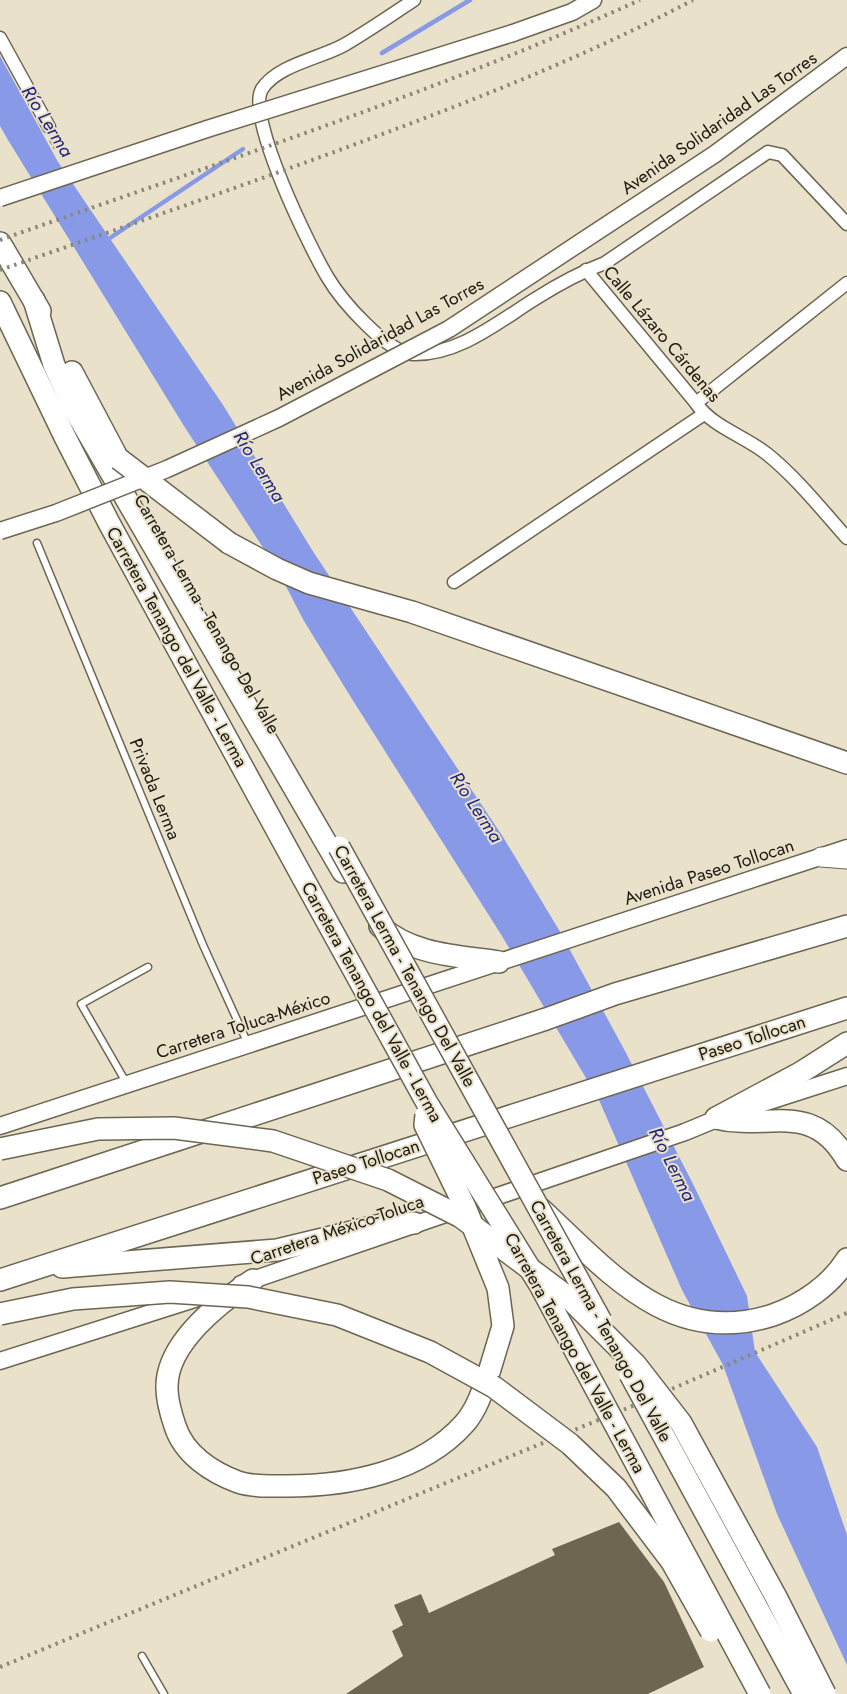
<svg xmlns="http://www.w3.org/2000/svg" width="847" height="1694" font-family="Jost,sans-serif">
<rect width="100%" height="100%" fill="#e9e1ca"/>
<path fill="#8799e7" d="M 0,56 L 58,162 L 223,405 L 314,553 L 503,837 L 559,930 L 625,1051 L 693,1184 L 747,1296 L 755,1352 L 817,1447 L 847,1535 L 847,1665 L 777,1514 L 723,1365 L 682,1290 L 599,1100 L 502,936 L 352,699 L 304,621 L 277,569 L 184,426 L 8,140 L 0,126 Z"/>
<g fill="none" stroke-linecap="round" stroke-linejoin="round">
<g stroke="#8799e7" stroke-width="4.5">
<path d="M 382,53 L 470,0"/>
<path d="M 107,240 L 243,149"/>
</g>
</g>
<path fill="#6d6752" d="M 619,1522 L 664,1582 L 704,1667 L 648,1694 L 346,1694 L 403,1656 L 392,1631 L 403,1625 L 394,1605 L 421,1594 L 429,1613 L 555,1555 L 552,1549 Z"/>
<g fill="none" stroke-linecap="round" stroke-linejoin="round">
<g stroke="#6c6551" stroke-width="9">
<g id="lane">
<path d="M 37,543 L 203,945 L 248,1044"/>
<path d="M 127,1084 L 81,1004 L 148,967"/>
<path d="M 142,1656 L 164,1694"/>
</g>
</g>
<g stroke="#6c6551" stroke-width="15">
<g id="street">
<path d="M 414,0 C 391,15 368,31 344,45 C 321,58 277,65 262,89 C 245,116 311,250 328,278 C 341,300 387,353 413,354 C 459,355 498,322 535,299 C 557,285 581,272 605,263 L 768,152 L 782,155 L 847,224"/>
<path d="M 0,38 L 49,127"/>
<path d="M 586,270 L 696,403 C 712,427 745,436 767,454 C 797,478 822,510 847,538"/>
<path d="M 696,403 L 847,283"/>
<path d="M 454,582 L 704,414"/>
</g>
</g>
<g stroke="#6c6551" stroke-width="19">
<g id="secondary">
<path d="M 513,33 L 572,12 L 593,0"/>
<path d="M 581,242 L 715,154 L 847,56"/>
<path d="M 751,1107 L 847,1076"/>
<path d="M 0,1126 L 847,848"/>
<path d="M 241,1284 L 685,1132 L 726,1115"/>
<path d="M 0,1361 L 201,1297"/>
</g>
</g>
<g stroke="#6c6551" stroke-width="21">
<path id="primary" d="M 821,857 L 847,859"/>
</g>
<g stroke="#6c6551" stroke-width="24">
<g id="highway">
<path d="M 0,243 L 40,311"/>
<path d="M 34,300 L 54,365 L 74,409 L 343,872"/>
<path d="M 0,302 L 65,437 L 109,523 L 303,878"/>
<path d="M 72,372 L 116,455"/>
<path d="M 229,543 L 277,569 L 309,583 L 412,612 L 847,763"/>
<path d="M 380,926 C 411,955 459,956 499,962"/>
<path d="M 716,1118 L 800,1073 L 847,1043"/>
<path d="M 716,1118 C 768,1131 812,1099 847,1160"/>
<path d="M 0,1198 L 546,1019 L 615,994 L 847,926"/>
<path d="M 542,1210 C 609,1272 671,1348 773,1315 C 802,1305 831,1285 847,1259"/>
<path d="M 62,1267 L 277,1250 L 385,1224 L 414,1223"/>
<path d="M 0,1280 L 847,1008"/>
<path d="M 253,1280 C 220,1302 165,1344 167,1389 C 167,1401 171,1414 175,1426 C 184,1454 211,1472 238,1482 C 252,1487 272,1486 287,1486 C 349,1486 421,1472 464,1424 C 477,1410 484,1387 490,1369"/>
</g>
</g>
<path stroke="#938d7c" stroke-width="2.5" stroke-dasharray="5 2.5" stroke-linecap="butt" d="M 50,140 L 55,149"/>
<use href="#lane" stroke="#fff" stroke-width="6"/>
<use href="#street" stroke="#fff" stroke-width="12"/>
<use href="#secondary" stroke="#fff" stroke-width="16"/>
<use href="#primary" stroke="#fff" stroke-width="19"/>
<use href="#highway" stroke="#fff" stroke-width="21"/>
<g stroke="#8b8675" stroke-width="4" stroke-dasharray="2.5 5" stroke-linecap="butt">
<path d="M 0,240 C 214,164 433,94 640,0"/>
<path d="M 0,270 C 115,230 231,190 345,148 C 464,104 581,59 693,0"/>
<path d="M 0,1667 L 630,1407 L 847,1313"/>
</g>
<g stroke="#6c6551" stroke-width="19" stroke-linecap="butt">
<g id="secondary-bridge">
<path d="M 0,198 L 207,129 L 513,33"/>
<path d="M 0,531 L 56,513 L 167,469 L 279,418 L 449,329 L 581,242"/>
</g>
</g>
<g stroke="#6c6551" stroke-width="24" stroke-linecap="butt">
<g id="highway-bridge">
<path d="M 119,459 L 229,543"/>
<path d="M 339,847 L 601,1321"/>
<path d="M 303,878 L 427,1103 L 540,1285 L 760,1694"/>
<path d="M 426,1115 L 425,1125 L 465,1207 L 498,1288 L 503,1326 L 490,1369"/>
<path d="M 0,1149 L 98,1129 L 174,1128 L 273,1141 L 388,1180 L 461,1217 L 569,1298 L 636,1365 L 681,1423 L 776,1597 L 825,1694"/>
<path d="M 0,1314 L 73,1299 L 170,1292 L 248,1297 L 337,1315 L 430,1352 L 494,1387 L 570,1444 L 616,1488 L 672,1562 L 711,1631"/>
<path d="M 630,1374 L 804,1694"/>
</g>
</g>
<use href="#secondary-bridge" stroke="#fff" stroke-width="16"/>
<use href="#highway-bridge" stroke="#fff" stroke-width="21"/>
</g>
<g text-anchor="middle" stroke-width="4" stroke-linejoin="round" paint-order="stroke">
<g font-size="18" fill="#1c1911" stroke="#e9e1ca">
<text transform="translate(719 123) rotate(-35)" y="6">Avenida Solidaridad Las Torres</text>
<text transform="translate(662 334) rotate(50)" y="6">Calle Lázaro Cárdenas</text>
<text transform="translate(380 339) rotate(-29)" y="6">Avenida Solidaridad Las Torres</text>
<text transform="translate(207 614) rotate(60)" y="6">Carretera Lerma - Tenango Del Valle</text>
<text transform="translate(177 647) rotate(61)" y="6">Carretera Tenango del Valle - Lerma</text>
<text transform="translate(155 789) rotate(68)" y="6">Privada Lerma</text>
<text transform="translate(709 872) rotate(-18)" y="6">Avenida Paseo Tollocan</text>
<text transform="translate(405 966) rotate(61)" y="6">Carretera Lerma - Tenango Del Valle</text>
<text transform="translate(372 1002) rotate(61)" y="6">Carretera Tenango del Valle - Lerma</text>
<text transform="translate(243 1025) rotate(-18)" y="6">Carretera Toluca-México</text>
<text transform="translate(752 1038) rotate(-18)" y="6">Paseo Tollocan</text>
<text transform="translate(366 1162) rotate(-18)" y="6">Paseo Tollocan</text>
<text transform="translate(337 1230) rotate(-19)" y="6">Carretera México-Toluca</text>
<text transform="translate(601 1321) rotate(61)" y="6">Carretera Lerma - Tenango Del Valle</text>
<text transform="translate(575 1353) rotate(61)" y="6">Carretera Tenango del Valle - Lerma</text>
</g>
<g font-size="19" font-style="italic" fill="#22257e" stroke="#e9e1ca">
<text transform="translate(48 121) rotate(58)" y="7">Río Lerma</text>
<text transform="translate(260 466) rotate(58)" y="7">Río Lerma</text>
<text transform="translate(477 807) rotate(57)" y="7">Río Lerma</text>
<text transform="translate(673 1164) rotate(63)" y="7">Río Lerma</text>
</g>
</g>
</svg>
